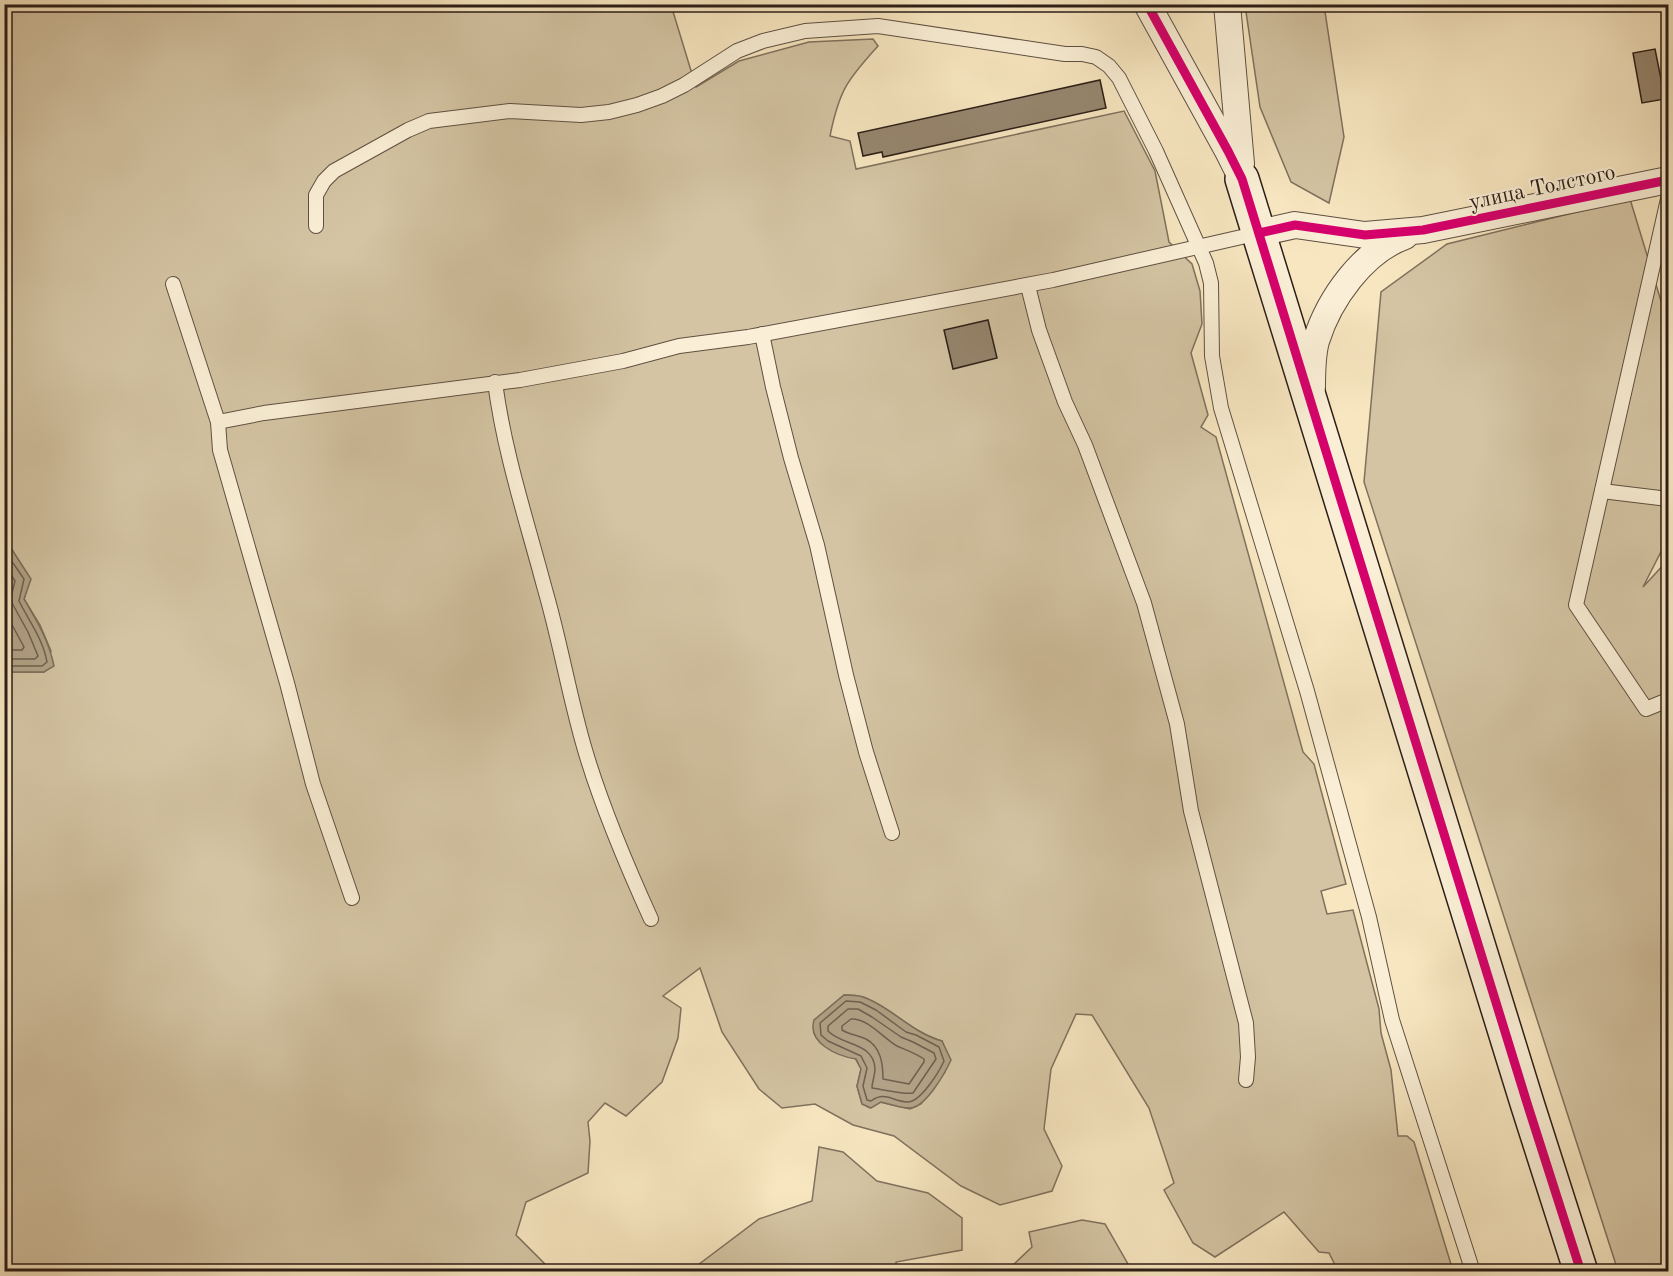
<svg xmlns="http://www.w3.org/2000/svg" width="1673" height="1276" font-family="'Old Standard TT',serif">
<rect width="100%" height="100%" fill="#f7e6c0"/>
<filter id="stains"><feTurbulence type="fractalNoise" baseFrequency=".00333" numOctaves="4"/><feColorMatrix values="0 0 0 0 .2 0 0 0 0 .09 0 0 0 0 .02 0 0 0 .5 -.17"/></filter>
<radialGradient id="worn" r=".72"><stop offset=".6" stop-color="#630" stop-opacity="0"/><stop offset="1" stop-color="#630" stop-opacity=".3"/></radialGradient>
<g fill="#d4c4a3" stroke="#80715e" stroke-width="1.5" fill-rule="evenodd">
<path d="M 5,5 L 671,5 L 696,87 L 739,61 L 809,42 L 873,39 L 878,46 C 847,80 839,91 830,136 L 850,141 L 856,169 L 1124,111 L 1155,171 L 1169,242 L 1192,264 L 1200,291 L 1202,324 L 1191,353 L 1208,415 L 1201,427 L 1216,437 L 1303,752 L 1314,764 L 1346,884 L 1321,891 L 1327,914 L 1353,910 L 1379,1009 L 1381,1033 L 1391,1070 L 1398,1136 L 1407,1136 L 1414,1142 L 1453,1271 L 1338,1271 L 1329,1253 L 1319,1252 L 1284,1212 L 1215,1257 L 1193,1243 L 1164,1190 L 1174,1183 L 1149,1108 L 1092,1015 L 1076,1014 L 1051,1069 L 1044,1129 L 1062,1166 L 1052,1191 L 1000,1205 L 961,1186 L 894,1136 L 853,1125 L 815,1104 L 782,1108 L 759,1089 L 722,1032 L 700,968 L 663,996 L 681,1008 L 678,1038 L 662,1082 L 626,1116 L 605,1103 L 588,1122 L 590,1141 L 588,1173 L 526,1202 L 516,1235 L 552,1271 L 5,1271 L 5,672 L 44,672 L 51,651 L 40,625 L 24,599 L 30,578 L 5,539 ZM 844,995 C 850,995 857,995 863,997 C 890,1006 912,1033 942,1041 L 945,1072 L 921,1104 L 910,1109 L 880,1102 L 870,1108 L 862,1104 L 857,1086 L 861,1069 L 855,1058 L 815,1020 Z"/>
<path d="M 1245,5 L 1324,5 L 1344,137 L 1329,203 L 1291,182 L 1260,107 Z"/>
<path d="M 1630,199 L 1668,324 L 1668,538 L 1643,587 L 1668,560 L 1668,1271 L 1618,1271 L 1364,482 L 1381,292 L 1447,244 Z"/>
<path d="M 819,1147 L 843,1152 L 877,1181 L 928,1193 L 962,1218 L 962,1250 L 896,1262 L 897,1271 L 690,1271 L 759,1219 L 812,1201 Z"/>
<path d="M 1082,1220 L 1105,1224 L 1132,1271 L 1013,1271 L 1013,1265 L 1032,1247 L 1029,1232 Z"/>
</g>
<g fill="#b2a287" stroke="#7c6d5b" stroke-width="1.5">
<path d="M 5,539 L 31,579 L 24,599 C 37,621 49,641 54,666 L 44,672 L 5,672 Z"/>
<path d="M 844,995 C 850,995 857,995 863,997 C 890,1006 912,1033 942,1041 L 951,1060 C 945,1073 925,1109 909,1108 C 900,1108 889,1104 881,1102 L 871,1108 L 862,1104 L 857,1086 L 861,1069 L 856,1059 C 837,1056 807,1043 814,1020 Z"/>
</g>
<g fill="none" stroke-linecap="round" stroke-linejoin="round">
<g stroke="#6f6050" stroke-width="1.5">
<path d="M 4,550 L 24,579 L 19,601 C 29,621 43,639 47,662 L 42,666 L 4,666"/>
<path d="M 4,564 L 15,581 L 11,597 L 12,603 L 28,632 L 38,656 L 35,659 L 4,659"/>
<path d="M 4,610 L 24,647 L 22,650 L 4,650"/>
<path d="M 846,1001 L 860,1002 L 876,1010 L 906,1032 L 916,1035 L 939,1047 L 944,1061 C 939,1072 920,1103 907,1102 C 892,1101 885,1091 871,1101 L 867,1100 L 863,1086 L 867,1068 L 861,1056 L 828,1041 L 821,1035 L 820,1023 Z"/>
<path d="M 848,1009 L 858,1009 L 872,1017 L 901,1037 L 913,1042 L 934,1053 L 936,1059 L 913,1093 C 906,1095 880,1089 872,1088 C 872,1082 875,1075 875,1069 C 874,1042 842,1046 828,1031 L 828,1026 Z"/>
<path d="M 851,1019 C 868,1018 883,1038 897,1046 C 906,1050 915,1053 924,1059 L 924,1062 L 909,1084 L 883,1079 C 883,1064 881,1047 866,1039 C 858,1035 850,1035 842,1030 L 842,1026 Z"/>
</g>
</g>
<g fill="#96866f" stroke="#2c1e18" stroke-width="1.5">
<path d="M 1655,49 L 1665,99 L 1642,103 L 1633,53 Z"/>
<path d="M 1100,80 L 1106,108 L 883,157 L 882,152 L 863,156 L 858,133 Z"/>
<path d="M 988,320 L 997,358 L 953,369 L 944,330 Z"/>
</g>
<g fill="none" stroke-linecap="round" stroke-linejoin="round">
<g stroke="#5f5042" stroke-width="16">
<g id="lane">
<path d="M 1668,199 L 1576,605 L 1646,709 L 1668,700"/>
<path d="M 316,226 L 316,195 L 324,181 L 334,171 L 408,130 L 429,121 L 510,111 L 581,115 L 609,112 L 637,105 L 662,96 L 684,85 L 737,51 L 763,41 L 805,31 L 878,26 L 1065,54 L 1082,54 L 1096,57 L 1109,66 L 1119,78 L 1156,151 L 1206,263 L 1211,283 L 1212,356 L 1221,408 L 1307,691 L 1369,917 L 1392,1020 L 1473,1272"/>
<path d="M 173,284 L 218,422 L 220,450 L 287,683 L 313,784 L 352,898"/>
<path d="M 1028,286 L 1039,330 L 1065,402 L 1085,445 L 1144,603 L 1177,724 L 1191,811 L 1246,1023 L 1248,1057 L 1246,1080"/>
<path d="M 762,334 L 773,387 L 791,458 L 817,545 L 846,675 L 866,752 L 892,833"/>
<path d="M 495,382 C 504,452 526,518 544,586 C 560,640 569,696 585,750 C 602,808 626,864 651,919"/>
<path d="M 218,422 L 264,413 L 520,380 L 623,361 L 679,346 L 748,337 L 1053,280 L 1259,233"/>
<path d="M 1602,491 L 1668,499"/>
</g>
</g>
<g stroke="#5f5042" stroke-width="28">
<g id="street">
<path d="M 1147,4 L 1228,151 L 1242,179"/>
<path d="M 1227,4 L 1241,164"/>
<path d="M 1259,233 L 1295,225 L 1365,235 L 1423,230 L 1668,180"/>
<path d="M 1312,387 C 1312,371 1312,356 1316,341 C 1329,299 1363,251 1405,236"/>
</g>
</g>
<g stroke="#2c1e18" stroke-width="36">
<path id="secondary" d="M 1242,179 L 1527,1103 L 1581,1272"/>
</g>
<use href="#lane" stroke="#faefd6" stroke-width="14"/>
<use href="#street" stroke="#faefd6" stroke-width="26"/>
<use href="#secondary" stroke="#faefd6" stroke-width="33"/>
<g stroke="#faefd6" stroke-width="13">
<g id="cycleway">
<path d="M 1147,4 L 1228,151 L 1242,179 L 1527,1103 L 1581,1272"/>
<path d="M 1259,233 L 1295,225 L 1365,235 L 1423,230 L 1668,180"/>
</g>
</g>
<use href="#cycleway" stroke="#d6006c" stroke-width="9"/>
</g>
<g text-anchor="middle" stroke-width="4.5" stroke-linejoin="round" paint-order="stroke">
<g font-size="22" fill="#2c1e18" stroke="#faefd6">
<text transform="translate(1542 186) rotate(-12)" y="8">улица Толстого</text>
</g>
</g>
<rect width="1673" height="1276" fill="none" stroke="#f7e6c0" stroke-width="24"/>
<rect x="6" y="6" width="1661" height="1264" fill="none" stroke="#2c1e18" stroke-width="3"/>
<rect x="12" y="12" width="1649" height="1252" fill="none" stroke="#2c1e18" stroke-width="1.5"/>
<rect width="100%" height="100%" filter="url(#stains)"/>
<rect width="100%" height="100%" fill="url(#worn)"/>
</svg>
